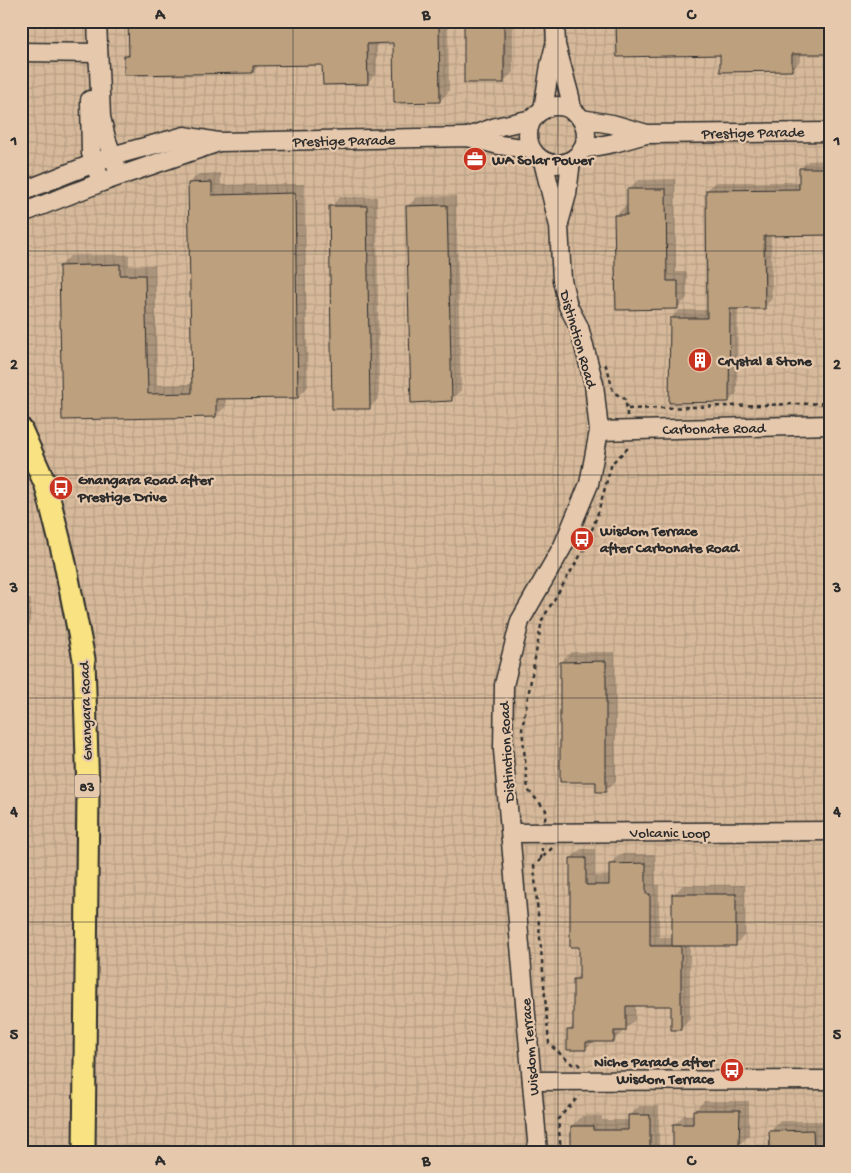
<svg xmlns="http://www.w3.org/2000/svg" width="851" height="1173" font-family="'Gochi Hand',sans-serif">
<defs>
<pattern id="industrial-grid" width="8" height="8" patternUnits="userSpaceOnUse" patternTransform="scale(1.25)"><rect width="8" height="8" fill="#d6b99a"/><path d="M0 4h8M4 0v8" fill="none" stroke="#b89f85"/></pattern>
</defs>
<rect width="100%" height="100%" fill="#e6c8a9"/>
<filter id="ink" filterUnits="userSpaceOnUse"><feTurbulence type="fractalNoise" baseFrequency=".02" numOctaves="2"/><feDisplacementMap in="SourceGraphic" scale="10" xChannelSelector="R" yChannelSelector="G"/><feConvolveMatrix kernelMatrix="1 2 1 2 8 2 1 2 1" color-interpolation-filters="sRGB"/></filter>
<g filter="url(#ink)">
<rect fill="url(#industrial-grid)" x="21" y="21" width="809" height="1131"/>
<g fill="#0003">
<path d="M 129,21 L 448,21 L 449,91 L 440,101 L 394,42 L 377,42 L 377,73 L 367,83 L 324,63 L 260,64 L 253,72 L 125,57 L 130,52 Z"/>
<path d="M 465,21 L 513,21 L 513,72 L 504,81 Z"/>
<path d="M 801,53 L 801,60 L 792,70 L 721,54 Z"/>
<path d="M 830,160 L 830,234 L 771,235 L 772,299 L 764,307 L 738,308 L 737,393 L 729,401 L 671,318 L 679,310 L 708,310 L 707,190 L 715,182 L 800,182 L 800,169 L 808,161 Z"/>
<path d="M 221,173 L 221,185 L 304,184 L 308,387 L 298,397 L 225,398 L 226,406 L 216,416 L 63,419 L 60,266 L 70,256 L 129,255 L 129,266 L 155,265 L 157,385 L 193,384 L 189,183 L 199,174 Z"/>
<path d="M 675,179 L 676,272 L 687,272 L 687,298 L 678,307 L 616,215 L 625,206 L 629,206 L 628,190 L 638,180 Z"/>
<path d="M 456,196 L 461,390 L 451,400 L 407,207 L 417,197 Z"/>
<path d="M 340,197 L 377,197 L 379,398 L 369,408 L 331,207 Z"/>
<path d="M 21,561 L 22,561 L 22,599 L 31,599 L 30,624 L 21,634 Z"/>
<path d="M 571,652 L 615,652 L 616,781 L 606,791 L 598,781 L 561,662 Z"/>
<path d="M 21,834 L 26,834 L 26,871 L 21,875 Z"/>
<path d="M 581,849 L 595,849 L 595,876 L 610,876 L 610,864 L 620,854 L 655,854 L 656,885 L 659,885 L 659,937 L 673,937 L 673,895 L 683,885 L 745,885 L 745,935 L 736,944 L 690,945 L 690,1019 L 681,1029 L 673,1004 L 635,1005 L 635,1020 L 613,1041 L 594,1041 L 585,1049 L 569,1030 L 574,1025 L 574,980 L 580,974 L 580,945 L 571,858 Z"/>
<path d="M 704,1101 L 749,1101 L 749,1135 L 739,1145 L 737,1145 L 737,1152 L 674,1152 L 674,1125 L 684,1115 L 694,1115 L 694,1111 Z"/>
<path d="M 639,1106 L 659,1106 L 659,1152 L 575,1152 L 572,1126 L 582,1116 L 602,1116 L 602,1120 L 630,1120 L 630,1115 Z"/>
<path d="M 780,1121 L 823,1121 L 823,1152 L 771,1152 L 771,1131 Z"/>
</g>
<g fill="#bda17f" stroke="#2b2b2b">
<path d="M 128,21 L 439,21 L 440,102 L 394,103 L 393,43 L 367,44 L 368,84 L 323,85 L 322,65 L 253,66 L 253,73 L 124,75 L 124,56 L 129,56 Z"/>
<rect x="464" y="21" width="40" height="62"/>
<path d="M 616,21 L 830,21 L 830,54 L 792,54 L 792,71 L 720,72 L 720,55 L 617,57 Z"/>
<path d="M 799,168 L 830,168 L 830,235 L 764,236 L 765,309 L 730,309 L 729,402 L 669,403 L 670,318 L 707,318 L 706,190 L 799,189 Z"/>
<path d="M 212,182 L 212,195 L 295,193 L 298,398 L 216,399 L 216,417 L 62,420 L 59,266 L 120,264 L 120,275 L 145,275 L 148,394 L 192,393 L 188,183 Z"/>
<path d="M 627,189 L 666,189 L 667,281 L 678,281 L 678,309 L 616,310 L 614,215 L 627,215 Z"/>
<path d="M 447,205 L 452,401 L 411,403 L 406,206 Z"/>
<path d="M 329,206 L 367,206 L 370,409 L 332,409 Z"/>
<path d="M 606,661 L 606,792 L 596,792 L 596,782 L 560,782 L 560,662 Z"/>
<path d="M 570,858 L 586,858 L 586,885 L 609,885 L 609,864 L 646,863 L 646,894 L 650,894 L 650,946 L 681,946 L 681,1030 L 671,1030 L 671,1006 L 626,1006 L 626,1031 L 614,1031 L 614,1042 L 586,1042 L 586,1050 L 567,1050 L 567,1030 L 573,1030 L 573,979 L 579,979 L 579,947 L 570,947 Z"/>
<rect x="672" y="894" width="64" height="52"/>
<path d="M 693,1110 L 740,1110 L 739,1146 L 728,1146 L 728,1152 L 673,1152 L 673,1124 L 693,1124 Z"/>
<path d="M 628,1115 L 650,1115 L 650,1152 L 574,1152 L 574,1149 L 571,1149 L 571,1126 L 593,1126 L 593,1130 L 628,1130 Z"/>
<path d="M 813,1130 L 814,1152 L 770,1152 L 769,1131 Z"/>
</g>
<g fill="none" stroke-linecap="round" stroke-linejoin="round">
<g stroke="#2b2b2b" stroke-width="21">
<g id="minor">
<path d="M 97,21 L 101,117 L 106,138 L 116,166"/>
<path d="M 555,21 L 556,45 L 570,97 L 572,111"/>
<path d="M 21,52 L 98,53"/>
<path d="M 90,100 L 91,153 L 98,173"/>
<circle cx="557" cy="135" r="29"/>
<path d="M 543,110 L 550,65 L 555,45"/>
<path d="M 581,119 L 612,124 L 647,134 L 830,132"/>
<path d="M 468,137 L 496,127 L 532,119"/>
<path d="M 582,149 L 614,143 L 646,134"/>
<path d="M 21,192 L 112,156 L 185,136 L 219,142 L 468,137 L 499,145 L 531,149"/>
<path d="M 21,214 L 25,212 L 102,182 L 216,143"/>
<path d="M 559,223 L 567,194 L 571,161"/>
<path d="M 599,431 L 830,425"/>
<path d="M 511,833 L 830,831"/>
<path d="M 532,1081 L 830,1080"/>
<path d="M 538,1152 L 503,750 L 504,685 L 520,621 L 563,546 L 589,484 L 599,431 L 594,384 L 579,327 L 568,306 L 562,280 L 559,226 L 543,161"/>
</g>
</g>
<g stroke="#2b2b2b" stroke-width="25">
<path id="major" d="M 21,429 L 46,486 L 64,558 L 84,659 L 88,793 L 84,1152"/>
</g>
<g stroke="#2b2b2b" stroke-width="2.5" stroke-dasharray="4 4" stroke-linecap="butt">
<path d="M 605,364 L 608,370 L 613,392 L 625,399 L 627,409"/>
<path d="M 627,416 L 627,409 L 830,403"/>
<path d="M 545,820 L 546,810 L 528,790 L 522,729 L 542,620 L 586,546 L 597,516 L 612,463 L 627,449 L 627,444"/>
<path d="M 552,848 L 534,866 L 549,1044 L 572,1064 L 579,1064 L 579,1068"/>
<path d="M 541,859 L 542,848"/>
<path d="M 561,1152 L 558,1119 L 579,1096"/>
</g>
<use href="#minor" stroke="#e6c9ad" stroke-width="18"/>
<use href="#major" stroke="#f8e281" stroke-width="21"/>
</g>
</g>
<path fill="none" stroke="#2b2b2b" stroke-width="1" stroke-opacity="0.55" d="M 293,21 L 293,1152M 558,21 L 558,1152M 21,251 L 830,251M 21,475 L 830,475M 21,698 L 830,698M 21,922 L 830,922"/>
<defs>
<g id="office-disc" transform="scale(1.25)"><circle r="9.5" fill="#c8321e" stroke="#e6c9ad"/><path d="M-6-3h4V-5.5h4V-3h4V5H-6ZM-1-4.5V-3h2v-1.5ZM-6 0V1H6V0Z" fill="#fff"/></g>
<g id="building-disc" transform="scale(1.25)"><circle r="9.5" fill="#c8321e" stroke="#e6c9ad"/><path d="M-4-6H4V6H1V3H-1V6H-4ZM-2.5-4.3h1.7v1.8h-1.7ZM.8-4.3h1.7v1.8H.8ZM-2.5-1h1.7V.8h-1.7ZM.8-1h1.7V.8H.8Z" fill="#fff"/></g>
<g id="bus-disc" transform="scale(1.25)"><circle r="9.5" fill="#c8321e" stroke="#e6c9ad"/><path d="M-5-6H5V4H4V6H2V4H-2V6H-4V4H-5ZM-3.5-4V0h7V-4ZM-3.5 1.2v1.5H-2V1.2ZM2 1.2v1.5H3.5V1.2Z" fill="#fff"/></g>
</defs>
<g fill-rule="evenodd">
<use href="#office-disc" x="475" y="159"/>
<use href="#building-disc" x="700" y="360"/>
<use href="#bus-disc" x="61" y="488"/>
<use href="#bus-disc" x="582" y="539"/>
<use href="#bus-disc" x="732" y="1070"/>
</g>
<g text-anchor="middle" stroke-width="4.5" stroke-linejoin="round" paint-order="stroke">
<rect fill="#e6c9ad" stroke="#635a52" stroke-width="1" x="74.5" y="774.5" width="25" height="23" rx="4"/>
<g font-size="14" font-weight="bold" fill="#2b2b2b">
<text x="87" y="791">83</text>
</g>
<g font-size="15" fill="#2b2b2b" stroke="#e6c9ad">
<text transform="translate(753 132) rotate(-1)" y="5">Prestige Parade</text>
<text transform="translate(344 140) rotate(-1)" y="5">Prestige Parade</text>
<text transform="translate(579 339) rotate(74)" y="5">Distinction Road</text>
<text transform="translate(714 428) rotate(-1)" y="5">Carbonate Road</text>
<text transform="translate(85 711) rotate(-92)" y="5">Gnangara Road</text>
<text transform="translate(506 752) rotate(-93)" y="5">Distinction Road</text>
<text x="670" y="837">Volcanic Loop</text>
<text transform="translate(529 1047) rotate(-95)" y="5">Wisdom Terrace</text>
</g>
<g font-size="15" font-weight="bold" fill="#2b2b2b" stroke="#e6c9ad" text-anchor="start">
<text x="492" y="164">WA Solar Power</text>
<text x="718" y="365">Crystal &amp; Stone</text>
<text x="78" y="484">Gnangara Road after<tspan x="78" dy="17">Prestige Drive</tspan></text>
<text x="600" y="535">Wisdom Terrace<tspan x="600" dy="17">after Carbonate Road</tspan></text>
<text x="714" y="1066" text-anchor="end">Niche Parade after<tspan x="714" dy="17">Wisdom Terrace</tspan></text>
</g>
</g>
<rect width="851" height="1173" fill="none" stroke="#e6c9ad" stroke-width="55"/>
<rect x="28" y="28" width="796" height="1118" fill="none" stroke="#2b2b2b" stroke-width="2"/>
<g font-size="16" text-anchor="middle" font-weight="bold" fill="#2b2b2b">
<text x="160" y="19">A</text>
<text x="426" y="19">B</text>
<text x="691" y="19">C</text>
<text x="14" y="145">1</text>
<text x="837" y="145">1</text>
<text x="14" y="369">2</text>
<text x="837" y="369">2</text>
<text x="14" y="592">3</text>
<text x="837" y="592">3</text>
<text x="14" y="816">4</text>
<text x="837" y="816">4</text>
<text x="14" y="1039">5</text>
<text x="837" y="1039">5</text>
<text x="160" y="1165">A</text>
<text x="426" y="1165">B</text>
<text x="691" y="1165">C</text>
</g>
</svg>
